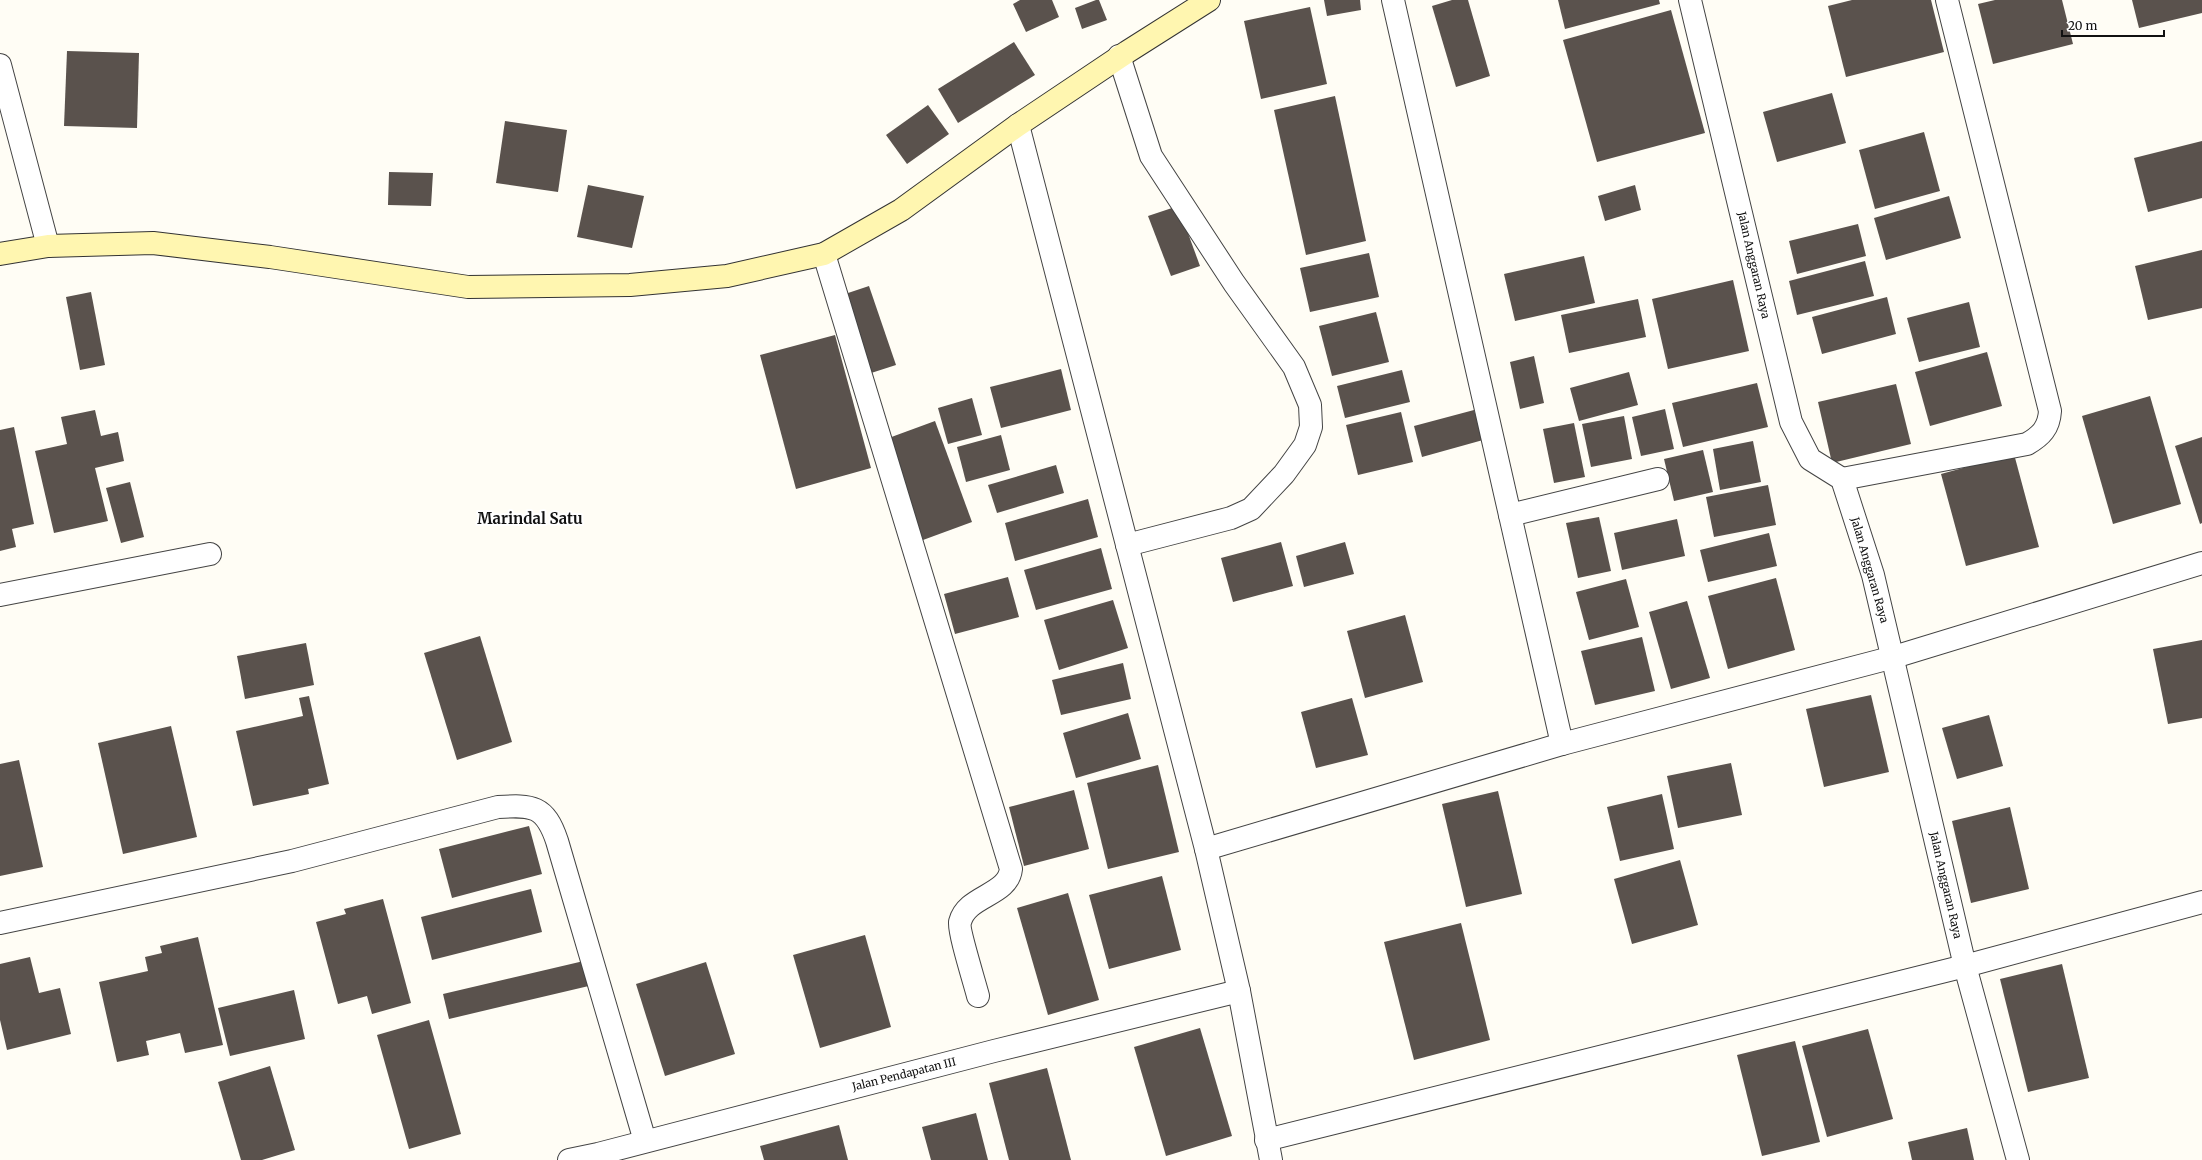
<svg xmlns="http://www.w3.org/2000/svg" width="2202" height="1160" font-family="Merriweather,serif">
<rect width="100%" height="100%" fill="#fffdf5"/>
<g fill="#5a524d">
<path d="M 1020,0 L 1052,0 L 1059,17 L 1026,32 L 1013,4 Z"/>
<path d="M 1096,0 L 1099,0 L 1107,20 L 1082,29 L 1075,8 Z"/>
<path d="M 1324,0 L 1360,0 L 1361,10 L 1327,16 Z"/>
<path d="M 1452,0 L 1468,0 L 1490,76 L 1456,87 L 1432,6 Z"/>
<path d="M 1558,0 L 1659,0 L 1660,4 L 1565,29 Z"/>
<path d="M 1852,0 L 1931,0 L 1944,52 L 1846,77 L 1828,6 Z"/>
<path d="M 1995,0 L 2062,0 L 2073,44 L 1993,64 L 1978,4 Z"/>
<path d="M 2132,0 L 2202,0 L 2202,13 L 2139,28 Z"/>
<path d="M 1310,7 L 1327,84 L 1261,99 L 1244,21 Z"/>
<path d="M 1671,10 L 1705,133 L 1597,162 L 1563,40 Z"/>
<path d="M 1014,42 L 1035,75 L 958,123 L 938,89 Z"/>
<path d="M 67,51 L 139,53 L 137,128 L 64,126 Z"/>
<path d="M 1832,93 L 1846,143 L 1777,162 L 1763,112 Z"/>
<path d="M 1335,96 L 1366,241 L 1306,255 L 1274,110 Z"/>
<path d="M 928,105 L 949,134 L 907,164 L 886,135 Z"/>
<path d="M 505,121 L 567,130 L 558,192 L 496,183 Z"/>
<path d="M 1924,132 L 1940,191 L 1875,209 L 1859,150 Z"/>
<path d="M 2202,141 L 2202,198 L 2148,212 L 2134,158 Z"/>
<path d="M 389,172 L 433,173 L 431,206 L 388,205 Z"/>
<path d="M 588,185 L 644,196 L 632,248 L 577,237 Z"/>
<path d="M 1635,185 L 1641,210 L 1605,221 L 1598,196 Z"/>
<path d="M 1949,196 L 1961,238 L 1886,260 L 1874,218 Z"/>
<path d="M 1178,206 L 1200,266 L 1171,276 L 1148,216 Z"/>
<path d="M 1858,224 L 1866,256 L 1797,274 L 1789,241 Z"/>
<path d="M 2202,250 L 2202,308 L 2148,320 L 2135,266 Z"/>
<path d="M 1369,253 L 1379,297 L 1310,312 L 1300,268 Z"/>
<path d="M 1584,256 L 1595,303 L 1515,321 L 1504,274 Z"/>
<path d="M 1865,261 L 1874,296 L 1797,315 L 1789,281 Z"/>
<path d="M 1733,280 L 1749,351 L 1668,369 L 1652,299 Z"/>
<path d="M 869,286 L 896,365 L 868,374 L 842,295 Z"/>
<path d="M 91,292 L 105,365 L 80,370 L 66,297 Z"/>
<path d="M 1887,297 L 1896,334 L 1822,354 L 1812,317 Z"/>
<path d="M 1638,299 L 1646,337 L 1569,353 L 1561,315 Z"/>
<path d="M 1969,302 L 1980,347 L 1919,362 L 1907,318 Z"/>
<path d="M 1376,312 L 1389,362 L 1332,376 L 1319,326 Z"/>
<path d="M 835,335 L 871,468 L 796,489 L 760,355 Z"/>
<path d="M 1987,352 L 2002,406 L 1930,426 L 1915,372 Z"/>
<path d="M 1534,356 L 1544,403 L 1520,409 L 1510,362 Z"/>
<path d="M 1061,369 L 1071,410 L 1001,428 L 990,387 Z"/>
<path d="M 1402,370 L 1410,402 L 1345,418 L 1337,386 Z"/>
<path d="M 1629,372 L 1638,405 L 1579,421 L 1570,388 Z"/>
<path d="M 1757,383 L 1768,427 L 1683,447 L 1672,403 Z"/>
<path d="M 1896,384 L 1911,444 L 1832,463 L 1818,402 Z"/>
<path d="M 2150,396 L 2181,504 L 2113,524 L 2082,416 Z"/>
<path d="M 972,398 L 982,435 L 948,444 L 938,408 Z"/>
<path d="M 1665,409 L 1674,449 L 1641,456 L 1632,417 Z"/>
<path d="M 95,410 L 101,436 L 118,432 L 124,461 L 95,468 L 108,521 L 54,533 L 35,451 L 67,444 L 61,417 Z"/>
<path d="M 1474,410 L 1483,440 L 1422,457 L 1414,426 Z"/>
<path d="M 1401,412 L 1413,462 L 1358,475 L 1346,425 Z"/>
<path d="M 1624,416 L 1632,459 L 1591,467 L 1582,424 Z"/>
<path d="M 935,421 L 972,522 L 923,540 L 886,439 Z"/>
<path d="M 1574,423 L 1585,477 L 1554,483 L 1543,429 Z"/>
<path d="M 14,427 L 34,524 L 12,529 L 16,547 L 0,551 L 0,430 Z"/>
<path d="M 1001,435 L 1010,470 L 966,482 L 957,447 Z"/>
<path d="M 2202,437 L 2202,523 L 2200,524 L 2175,446 Z"/>
<path d="M 1753,441 L 1761,482 L 1720,490 L 1713,449 Z"/>
<path d="M 1703,450 L 1713,492 L 1674,501 L 1664,459 Z"/>
<path d="M 2014,454 L 2039,547 L 1966,566 L 1941,474 Z"/>
<path d="M 1056,465 L 1064,493 L 997,513 L 988,485 Z"/>
<path d="M 130,482 L 144,537 L 121,543 L 106,488 Z"/>
<path d="M 1768,485 L 1776,525 L 1714,537 L 1706,497 Z"/>
<path d="M 1088,499 L 1098,537 L 1015,561 L 1005,523 Z"/>
<path d="M 1599,517 L 1611,571 L 1578,578 L 1566,523 Z"/>
<path d="M 1677,519 L 1685,556 L 1622,570 L 1614,533 Z"/>
<path d="M 1769,533 L 1777,566 L 1708,582 L 1700,550 Z"/>
<path d="M 1281,542 L 1293,586 L 1233,602 L 1221,558 Z"/>
<path d="M 1345,542 L 1354,574 L 1304,587 L 1296,556 Z"/>
<path d="M 1101,548 L 1112,589 L 1036,610 L 1024,570 Z"/>
<path d="M 1008,577 L 1019,617 L 955,634 L 944,594 Z"/>
<path d="M 1776,578 L 1795,650 L 1728,669 L 1708,596 Z"/>
<path d="M 1626,579 L 1639,627 L 1589,640 L 1576,592 Z"/>
<path d="M 1113,600 L 1128,648 L 1059,670 L 1044,620 Z"/>
<path d="M 1687,601 L 1710,678 L 1671,689 L 1649,612 Z"/>
<path d="M 1405,615 L 1423,682 L 1365,698 L 1347,631 Z"/>
<path d="M 480,636 L 512,742 L 457,760 L 424,653 Z"/>
<path d="M 1642,637 L 1655,691 L 1595,705 L 1581,651 Z"/>
<path d="M 2202,640 L 2202,718 L 2168,724 L 2153,649 Z"/>
<path d="M 306,643 L 314,685 L 245,699 L 237,656 Z"/>
<path d="M 1123,663 L 1131,699 L 1061,715 L 1052,680 Z"/>
<path d="M 1871,695 L 1889,772 L 1824,787 L 1806,709 Z"/>
<path d="M 309,696 L 329,784 L 308,789 L 309,794 L 253,806 L 236,731 L 303,716 L 299,698 Z"/>
<path d="M 1352,698 L 1368,755 L 1316,768 L 1301,712 Z"/>
<path d="M 1128,713 L 1141,759 L 1076,778 L 1063,733 Z"/>
<path d="M 1989,715 L 2003,766 L 1957,779 L 1942,728 Z"/>
<path d="M 171,726 L 197,837 L 123,854 L 98,743 Z"/>
<path d="M 19,760 L 43,867 L 0,876 L 0,764 Z"/>
<path d="M 1731,763 L 1742,815 L 1678,828 L 1667,776 Z"/>
<path d="M 1158,765 L 1179,852 L 1108,869 L 1087,783 Z"/>
<path d="M 1074,790 L 1089,849 L 1024,866 L 1009,807 Z"/>
<path d="M 1498,791 L 1522,894 L 1466,907 L 1442,804 Z"/>
<path d="M 1662,794 L 1674,849 L 1620,861 L 1607,807 Z"/>
<path d="M 2010,807 L 2029,889 L 1971,903 L 1952,821 Z"/>
<path d="M 529,826 L 542,874 L 452,898 L 439,849 Z"/>
<path d="M 1680,860 L 1698,925 L 1632,944 L 1614,879 Z"/>
<path d="M 1162,876 L 1181,950 L 1109,969 L 1089,895 Z"/>
<path d="M 531,889 L 542,932 L 432,960 L 421,917 Z"/>
<path d="M 1068,893 L 1099,1000 L 1048,1015 L 1017,908 Z"/>
<path d="M 383,899 L 411,1003 L 372,1014 L 367,996 L 338,1004 L 316,922 L 346,914 L 344,909 Z"/>
<path d="M 1461,923 L 1490,1040 L 1414,1060 L 1384,942 Z"/>
<path d="M 865,935 L 891,1027 L 820,1048 L 793,955 Z"/>
<path d="M 198,937 L 223,1045 L 185,1053 L 180,1033 L 146,1041 L 149,1055 L 117,1062 L 99,982 L 148,971 L 145,957 L 162,953 L 160,946 Z"/>
<path d="M 30,957 L 39,993 L 60,988 L 71,1034 L 7,1050 L 0,1020 L 0,964 Z"/>
<path d="M 588,960 L 593,985 L 449,1019 L 443,994 Z"/>
<path d="M 706,962 L 735,1054 L 665,1076 L 636,984 Z"/>
<path d="M 2062,964 L 2089,1078 L 2028,1092 L 2000,979 Z"/>
<path d="M 294,990 L 305,1039 L 230,1056 L 218,1008 Z"/>
<path d="M 429,1020 L 461,1134 L 409,1149 L 377,1035 Z"/>
<path d="M 1200,1028 L 1232,1136 L 1166,1156 L 1134,1047 Z"/>
<path d="M 1868,1029 L 1893,1119 L 1827,1137 L 1802,1046 Z"/>
<path d="M 1795,1041 L 1820,1142 L 1762,1156 L 1737,1055 Z"/>
<path d="M 270,1066 L 295,1150 L 262,1160 L 241,1160 L 218,1082 Z"/>
<path d="M 1047,1068 L 1071,1160 L 1009,1160 L 989,1083 Z"/>
<path d="M 976,1113 L 988,1160 L 931,1160 L 922,1127 Z"/>
<path d="M 839,1125 L 848,1160 L 764,1160 L 760,1146 Z"/>
<path d="M 1967,1128 L 1974,1160 L 1912,1160 L 1908,1142 Z"/>
</g>
<g fill="none" stroke-linecap="round" stroke-linejoin="round">
<g stroke="#444" stroke-width="24">
<g id="street">
<path d="M 1393,0 L 1562,744"/>
<path d="M 1690,0 L 1791,422 L 1810,459 L 1842,479 L 1873,575 L 1965,966 L 2018,1160"/>
<path d="M 1119,56 L 1151,156 L 1234,283 L 1294,367 L 1310,405 L 1311,427 L 1305,445 L 1284,474 L 1251,509 L 1231,518 L 1127,545"/>
<path d="M 0,65 L 48,246"/>
<path d="M 1018,125 L 1206,849 L 1239,991 L 1271,1160"/>
<path d="M 824,254 L 1011,869 C 1008,896 967,895 960,922 C 958,930 975,984 978,996"/>
<path d="M 1842,479 L 2027,444 C 2041,436 2049,428 2050,411 L 1947,0"/>
<path d="M 1510,515 L 1658,479"/>
<path d="M 0,595 L 210,554"/>
<path d="M 1206,849 L 1562,744 L 1894,657 L 2202,563"/>
<path d="M 0,923 L 292,861 L 498,807 C 532,805 545,805 557,841 L 645,1141"/>
<path d="M 1266,1140 L 1965,966 L 2202,902"/>
<path d="M 569,1160 L 598,1154 L 994,1051 L 1239,991"/>
</g>
</g>
<g stroke="#333" stroke-width="24">
<path id="secondary" d="M 0,254 L 48,246 L 153,243 L 270,257 L 468,287 L 630,285 L 727,276 L 824,254 L 901,210 L 1018,125 L 1127,52 L 1209,0"/>
</g>
<use href="#street" stroke="#fff" stroke-width="22"/>
<use href="#secondary" stroke="#fff6b0" stroke-width="22"/>
</g>
<g text-anchor="middle" stroke-width="4" stroke-linejoin="round" paint-order="stroke">
<g font-size="11" fill="#111" stroke="#fff">
<text transform="translate(1754 265) rotate(77)" y="4">Jalan Anggaran Raya</text>
<text transform="translate(1870 570) rotate(74)" y="4">Jalan Anggaran Raya</text>
<text transform="translate(1946 885) rotate(77)" y="4">Jalan Anggaran Raya</text>
<text transform="translate(904 1074) rotate(-14)" y="4">Jalan Pendapatan III</text>
</g>
<g font-size="15" font-weight="bold" fill="#111" stroke="#fff">
<text x="530" y="524">Marindal Satu</text>
</g>
</g>
<path d="M2062 30v6h102v-6" fill="none" stroke="#111111" stroke-width="2"/>
<text x="2068" y="30" font-size="12" fill="#111111" stroke="#ffffff" stroke-width="3" paint-order="stroke">20 m</text>
</svg>
